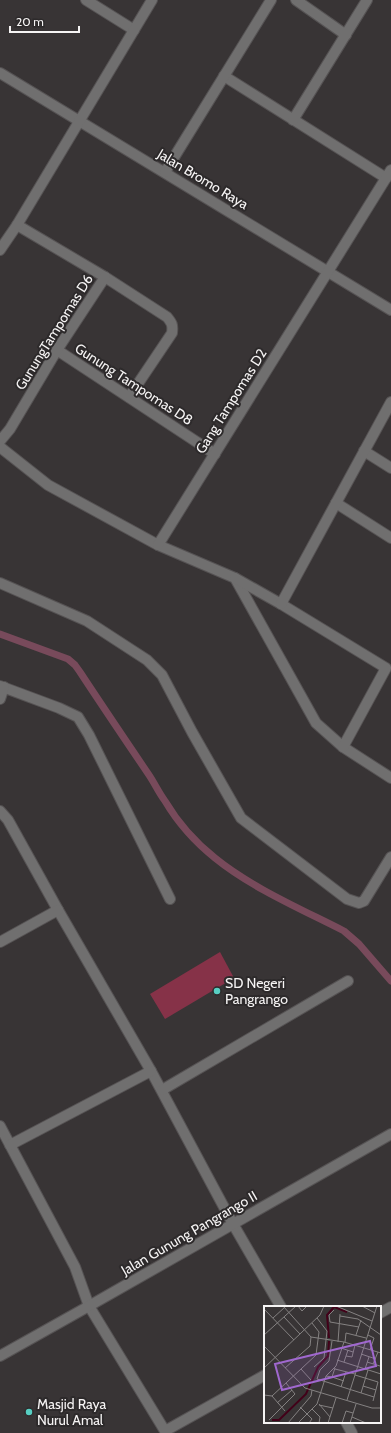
<svg xmlns="http://www.w3.org/2000/svg" width="391" height="1433" font-family="Cabin,sans-serif">
<rect width="100%" height="100%" fill="#383435"/>
<path fill="#863248" d="M 220,952 L 234,978 L 165,1019 L 150,994 Z"/>
<g fill="none" stroke-linecap="round" stroke-linejoin="round">
<path stroke="#784a5b" stroke-width="7" d="M 0,634 L 68,659 L 75,665 L 80,672 C 103,707 126,741 149,775 C 155,784 159,793 165,801 C 178,823 195,842 215,858 C 252,888 301,909 344,931 L 359,944 L 391,981"/>
<g stroke="#565354" stroke-width="12">
<path id="service" d="M 89,1306 L 165,1431 L 265,1375"/>
</g>
<g stroke="#565354" stroke-width="12">
<g id="minor">
<path d="M 86,0 L 134,30"/>
<path d="M 296,0 L 346,35"/>
<path d="M 0,73 L 391,310"/>
<path d="M 224,76 L 386,178"/>
<path d="M 293,120 L 367,0"/>
<path d="M 165,172 L 271,0"/>
<path d="M 17,225 L 105,277 L 167,317 C 172,323 173,325 172,333 L 129,397"/>
<path d="M 0,250 L 17,225 L 152,0"/>
<path d="M 57,350 L 215,454"/>
<path d="M 0,441 L 10,429 L 57,350 L 105,277"/>
<path d="M 0,447 L 48,485 L 158,545 L 235,578 L 316,723 L 343,747 L 391,778"/>
<path d="M 364,451 L 391,468"/>
<path d="M 336,503 L 391,538"/>
<path d="M 158,545 L 391,170"/>
<path d="M 235,578 L 281,604 L 386,668 L 343,747"/>
<path d="M 0,583 L 87,621 L 147,660 L 162,675 L 192,732 L 241,818 L 347,899 L 359,903 L 364,901 L 391,857"/>
<path d="M 281,604 L 391,402"/>
<path d="M 0,686 L 59,708 L 78,717 L 89,735 L 170,899"/>
<path d="M 0,699 L 4,687"/>
<path d="M 0,811 L 8,820 L 58,910 L 151,1071 L 233,1224 L 281,1307"/>
<path d="M 0,942 L 58,910"/>
<path d="M 162,1090 L 348,981"/>
<path d="M 0,1126 L 75,1267 L 89,1306"/>
<path d="M 10,1145 L 151,1071"/>
<path d="M 380,1313 L 391,1307"/>
<path d="M 0,1356 L 89,1306 L 391,1134"/>
<path d="M 346,1422 L 352,1433"/>
</g>
</g>
<use href="#service" stroke="#706f6f" stroke-width="10"/>
<use href="#minor" stroke="#706f6f" stroke-width="10"/>
</g>
<g fill="#57cec2" stroke="#2d2a2b" stroke-width="1.5">
<circle cx="217" cy="991" r="4"/>
<circle cx="29" cy="1412" r="4"/>
</g>
<g text-anchor="middle" stroke-width="4" stroke-linejoin="round" paint-order="stroke">
<g font-size="14" fill="#f6f4f4" stroke="#2d2a2b">
<text transform="translate(203 179) rotate(31)" y="5">Jalan Bromo Raya</text>
<text transform="translate(54 332) rotate(-58)" y="5">GunungTampomas D6</text>
<text transform="translate(134 384) rotate(33)" y="5">Gunung Tampomas D8</text>
<text transform="translate(231 401) rotate(-58)" y="5">Gang Tampomas D2</text>
<text transform="translate(189 1233) rotate(-30)" y="5">Jalan Gunung Pangrango II</text>
</g>
<g font-size="14" fill="#f6f4f4" stroke="#2d2a2b" text-anchor="start">
<text x="225" y="988">SD Negeri<tspan x="225" dy="16">Pangrango</tspan></text>
<text x="37" y="1409">Masjid Raya<tspan x="37" dy="16">Nurul Amal</tspan></text>
</g>
</g>
<g transform="translate(264 1306)">
<rect width="117" height="117" fill="#383435"/>
<path fill="none" stroke="#420119" stroke-width="2" d="M 68,0 L 83,6M 65,32 L 63,9 L 70,1M 8,114 L 15,114 L 42,88 L 54,61 L 64,50 L 65,35"/>
<path fill="none" stroke="#848181" stroke-width="1" d="M 19,0 L 47,31M 34,0 L 38,5 L 43,0M 72,0 L 108,15M 98,0 L 111,7M 0,3 L 30,34M 70,4 L 65,9 L 66,16 L 95,21M 76,10 L 94,13 L 117,29M 20,11 L 36,28M 9,12 L 21,1M 0,29 L 32,0M 92,29 L 97,14M 104,29 L 110,32 L 106,44M 68,35 L 65,55 L 56,64 L 53,73 L 110,91M 74,36 L 76,8M 81,36 L 82,27 L 102,32M 0,40 L 41,82 L 108,102 L 117,102M 77,42 L 89,46M 97,48 L 112,53M 82,50 L 88,51 L 91,39M 73,54 L 117,68M 80,56 L 84,44M 103,56 L 116,60M 109,58 L 114,46M 50,61 L 60,52 L 63,25 L 53,12M 0,62 L 56,9 L 60,0M 21,62 L 46,40 L 47,31 L 80,36M 37,63 L 47,74M 71,63 L 91,68M 101,63 L 105,51M 91,69 L 114,76 L 109,95M 62,70 L 68,71 L 71,62M 68,71 L 80,75M 99,80 L 112,84M 77,81 L 82,66M 97,87 L 104,64M 0,89 L 8,90 L 52,49 L 55,26 L 48,17M 8,90 L 21,105M 83,94 L 113,0M 13,97 L 28,84M 55,98 L 66,111M 55,99 L 69,102M 36,101 L 48,113 L 45,117M 48,103 L 56,111 L 55,117M 88,111 L 102,117M 5,114 L 31,88 L 22,77M 24,117 L 47,90 L 48,84M 34,117 L 53,98 L 62,70 L 72,60 L 80,36 L 117,47M 64,117 L 72,92M 78,117 L 82,105 L 89,107M 86,117 L 92,98"/>
<path fill="#a068cf" fill-opacity="0.15" stroke="#a068cf" stroke-width="2" d="M 106,35 L 112,60 L 18,84 L 11,58 Z"/>
<rect width="117" height="117" fill="none" stroke="#f6f4f4" stroke-width="2"/>
</g>
<path d="M10 26v6h69v-6" fill="none" stroke="#f6f4f4" stroke-width="2"/>
<text x="16" y="26" font-size="12" fill="#f6f4f4" stroke="#2d2a2b" stroke-width="3" paint-order="stroke">20 m</text>
</svg>
